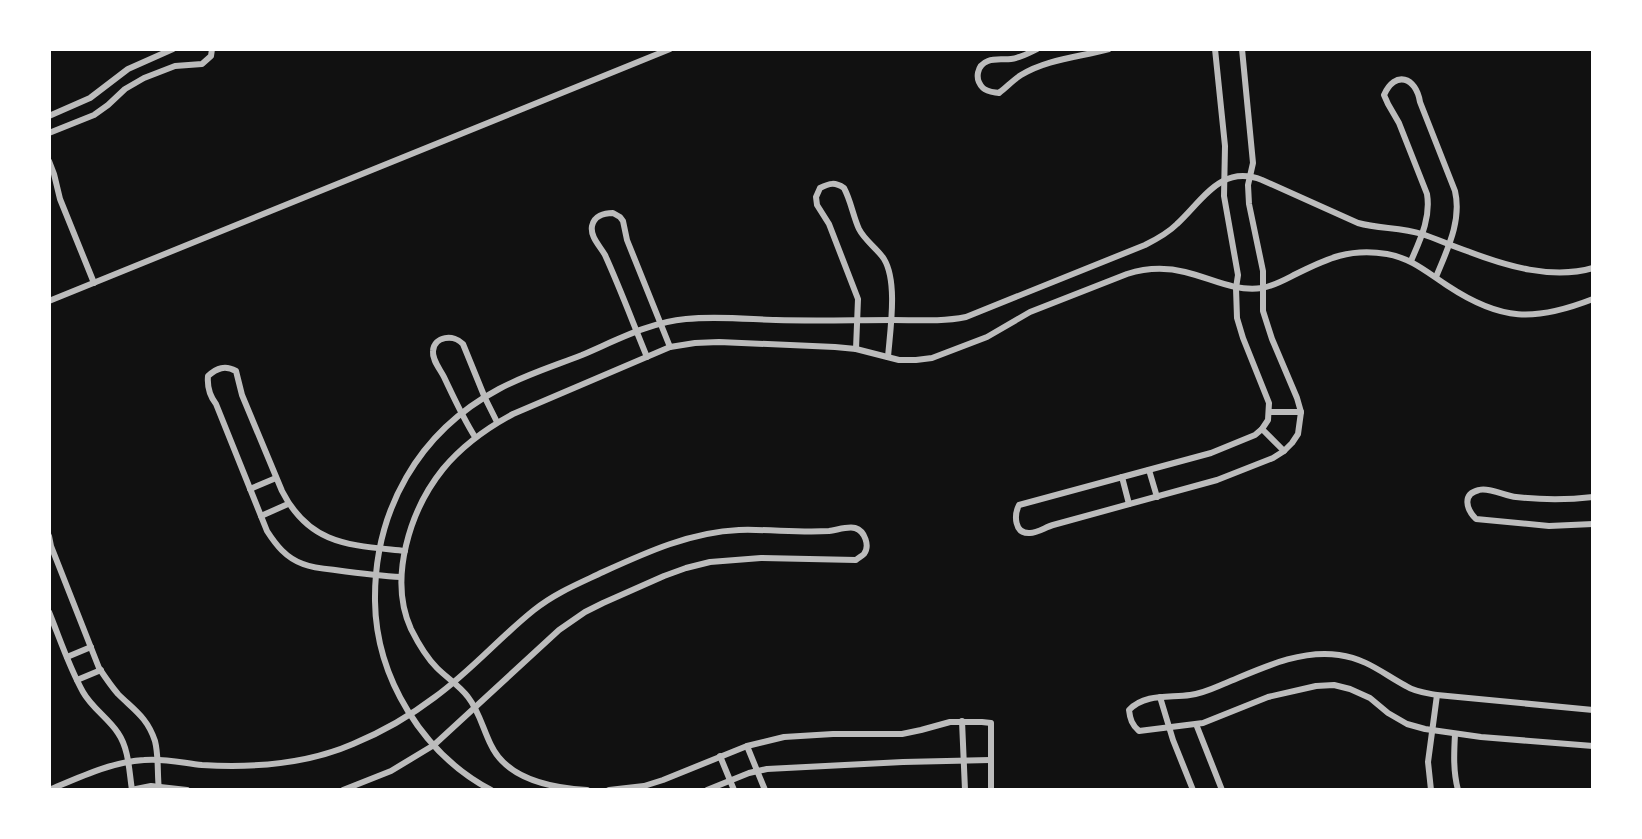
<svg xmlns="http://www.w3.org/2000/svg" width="1642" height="839" font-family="Barlow,sans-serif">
<rect width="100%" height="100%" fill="#111"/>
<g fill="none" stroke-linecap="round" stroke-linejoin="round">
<g stroke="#bcbcbc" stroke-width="6">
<path d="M 1037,49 C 1029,53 1020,58 1011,59 C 1003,60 996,58 988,61 C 977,65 974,79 983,88 C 987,92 994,92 999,93 C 1007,87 1013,80 1021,75 C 1047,59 1080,57 1109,49"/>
<path d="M 1215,49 L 1225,146 L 1224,196 L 1238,275 L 1236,288 L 1237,318 L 1243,338 L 1269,403 L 1268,420 L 1262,429 L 1255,435 L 1211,453 L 1019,505 C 1014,515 1014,534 1030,533 C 1037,533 1046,527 1053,525 L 1217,480 L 1273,458 L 1284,451 L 1292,443 L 1298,434 L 1301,412 L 1297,398 L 1272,339 L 1263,311 L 1263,271 L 1249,204 L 1248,185 L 1253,163 L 1242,49"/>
<path d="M 49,116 L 90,98 L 128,69 L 173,49"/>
<path d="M 49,133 L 94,115 L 108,105 L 125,89 L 144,78 L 175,66 L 202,64 L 211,56 L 212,49"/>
<path d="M 49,161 L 54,174 L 60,199 L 94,283"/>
<path d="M 1411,261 C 1420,240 1431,218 1427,194 L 1399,123 L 1388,104 L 1384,95 C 1395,70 1416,77 1420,102 L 1455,191 C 1462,221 1447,250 1436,277"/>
<path d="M 49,301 L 670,49"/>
<path d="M 856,349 L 858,299 L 829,224 L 817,205 L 816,197 L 820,188 C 830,183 835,182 844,188 C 851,201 853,216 859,229 C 865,241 877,248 884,259 C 898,282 890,331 888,357"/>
<path d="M 647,357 C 633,323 620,288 605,255 C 600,246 590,237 592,226 C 594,216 604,213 613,213 L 620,217 L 623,221 L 627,240 L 670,347"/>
<path d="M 1270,412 L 1301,412"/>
<path d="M 1262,429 L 1284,451"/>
<path d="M 475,437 C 463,418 454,398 444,377 C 440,369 432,360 433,351 C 434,336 454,334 463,344 L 485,398 L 497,422"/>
<path d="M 1149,470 L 1157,497"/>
<path d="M 1122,477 L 1129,504"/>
<path d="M 250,489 L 276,478"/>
<path d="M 1593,497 C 1568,500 1542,500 1516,497 C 1506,496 1488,487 1479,490 C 1462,494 1466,509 1476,519 L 1549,526 L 1593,524"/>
<path d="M 261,516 L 288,504"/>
<path d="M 49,536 L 51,546 L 99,668 C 105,677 111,686 118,694 C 134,710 147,717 155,741 C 159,757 157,774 159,790"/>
<path d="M 401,577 C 379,576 357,573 335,570 C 325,569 313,568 303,564 C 286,558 276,545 267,531 L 216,404 C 209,395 207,387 208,376 C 217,368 225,365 236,371 L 242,395 L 282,491 C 310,546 351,545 405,551"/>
<path d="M 49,612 C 60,639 69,667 83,692 C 92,708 108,718 118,733 C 129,749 129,771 132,790"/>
<path d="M 67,657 L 91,647"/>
<path d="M 77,680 L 101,670"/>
<path d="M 1160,697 L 1173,740 L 1193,790"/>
<path d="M 1593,710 L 1437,695 C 1426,693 1415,692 1406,686 C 1382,673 1367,659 1339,655 C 1300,649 1260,669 1226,683 C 1214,688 1202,694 1190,695 C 1170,698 1145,693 1129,710 C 1130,719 1132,725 1139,731 L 1203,723 L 1268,697 L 1316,686 L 1334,685 L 1350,689 L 1370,698 L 1388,713 L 1407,724 L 1425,729 L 1481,737 L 1593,746"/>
<path d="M 962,721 L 965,790"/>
<path d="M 1196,724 L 1222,790"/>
<path d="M 1455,734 C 1454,753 1453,771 1458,790"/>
<path d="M 747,746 L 765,790"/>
<path d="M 720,756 L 734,790"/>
<path d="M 49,790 C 80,777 111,762 144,760 C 164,758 183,763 202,765 C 252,768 307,764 353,744 C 382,732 410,716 435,697 C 471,671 500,637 534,610 C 555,593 580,583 603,572 C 647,552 691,532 739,530 C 769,529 799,533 829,531 C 837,530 848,526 855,528 C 865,531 870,546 864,554 C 862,556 858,558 856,560 L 761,558 L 710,562 L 686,568 L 664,576 L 603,603 L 585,612 L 559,630 L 434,745 L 391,771 L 343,790"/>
<path d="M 131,790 L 151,786 L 187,790"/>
<path d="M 491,790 C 423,754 376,678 375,601 C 374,511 418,432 499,389 C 525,375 554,366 582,355 C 615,341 650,322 686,319 C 716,316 746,319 776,320 C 815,321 853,320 892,320 C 917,320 941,322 966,317 L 1145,245 C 1157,239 1168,233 1177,224 C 1203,200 1221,164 1262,180 L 1358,223 C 1379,229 1401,227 1422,234 C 1437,239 1452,246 1467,251 C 1506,266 1552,280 1593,268"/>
<path d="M 587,790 C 552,788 507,779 491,745 C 483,729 479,711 468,697 C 460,686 447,678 437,668 C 426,657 418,643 411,629 C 388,579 410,510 443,469 C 462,446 487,428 513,414 L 670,347 L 695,343 L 719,342 L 835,347 L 856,349 L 899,360 L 916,360 L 932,358 L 987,337 L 1030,312 L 1127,274 C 1146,268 1165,267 1185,272 C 1211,278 1234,292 1262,288 C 1274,286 1286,279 1296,274 C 1328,258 1350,248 1387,254 C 1411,258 1428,273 1448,286 C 1501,321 1534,322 1593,299"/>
<path d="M 609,790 L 644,786 L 663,780 L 747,746 L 784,737 L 833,734 L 902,734 L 921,730 L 950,722 L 982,722 L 991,723 L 991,790"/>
<path d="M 707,790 L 749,773 L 767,769 L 903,762 L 990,760"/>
<path d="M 1431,790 L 1428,762 L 1437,695"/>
</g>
</g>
<rect width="1642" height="839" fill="none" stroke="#ffffff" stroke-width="102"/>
</svg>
